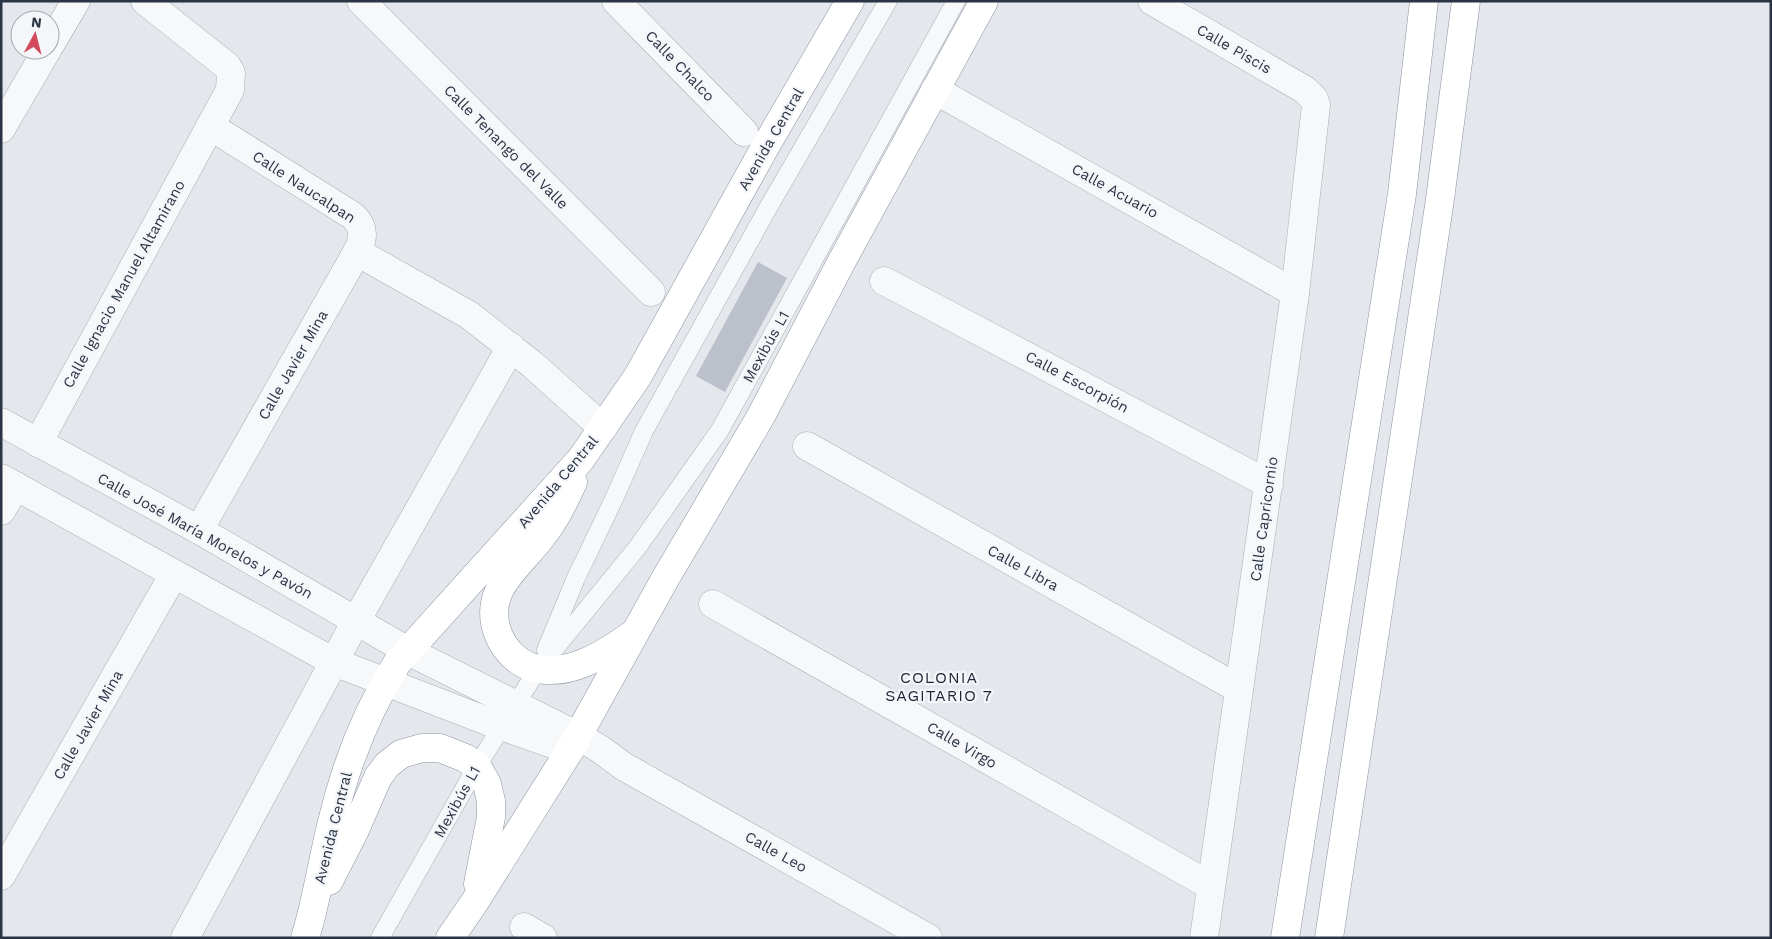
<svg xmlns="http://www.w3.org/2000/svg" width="1772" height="939" font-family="'Work Sans',sans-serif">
<rect width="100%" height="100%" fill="#e4e7ec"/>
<path fill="#bbc0ca" d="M 758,262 L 787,278 L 725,392 L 696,376 Z"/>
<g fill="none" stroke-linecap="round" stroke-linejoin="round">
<g stroke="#a9aeb7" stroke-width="19">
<g id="service">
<path d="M 546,650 L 576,578 L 613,501 L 644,431 L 768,208 L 888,1"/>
<path d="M 380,938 L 477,766 L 538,669 L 637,548 L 720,430 L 956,1"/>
</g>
</g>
<g stroke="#a9aeb7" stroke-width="29">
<g id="minor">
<path d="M 361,1 L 651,292"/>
<path d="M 616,1 L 744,132"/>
<path d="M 1152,1 L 1305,90 L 1314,99 L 1316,105 L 1295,293 L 1204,938"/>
<path d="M 50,45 L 76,1"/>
<path d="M 935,90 L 1295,293"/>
<path d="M 1,129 L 47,50"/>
<path d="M 357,252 L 469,315 L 533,365 L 603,428"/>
<path d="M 884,281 L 1269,484"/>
<path d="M 38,443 L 230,90 L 231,73 L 227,66 L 145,1"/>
<path d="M 807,446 L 1239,689"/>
<path d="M 1,511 L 16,486"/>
<path d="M 199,530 L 357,252 C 364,238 365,227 353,216 L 210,126"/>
<path d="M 713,604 L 1211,886"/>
<path d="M 578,736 L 600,749 L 623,766 L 928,938"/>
<path d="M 1,876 L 174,574"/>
<path d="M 524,927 L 543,938"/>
<path d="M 185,938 L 356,621 L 511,347"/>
</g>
</g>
<g stroke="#a9aeb7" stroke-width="29">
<g id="tertiary">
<path d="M 1,422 L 199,530 L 408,651 L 578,736"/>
<path d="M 1,478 L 334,662 L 487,721 L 570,750"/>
</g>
</g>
<g stroke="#8b94a3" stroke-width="29">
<g id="trunk">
<path d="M 573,482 C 565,500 556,519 543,535 C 520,567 480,590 499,636 C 505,650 517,662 531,667 C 567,679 605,654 633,634"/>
<path d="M 329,881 L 355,830 L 378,777 L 387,765 L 401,754 L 422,748 L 440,748 L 465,758 L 477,766 L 487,784 L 491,801 L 491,817 L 478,884"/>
<path d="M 305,938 C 317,900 322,861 332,822 C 345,767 367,711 397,663 L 581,459 L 638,376 L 764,149 L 850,1"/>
<path d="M 450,938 L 474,903 L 570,750 L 665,579 L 761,416 L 843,259 L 984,1"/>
</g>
</g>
<g stroke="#8b94a3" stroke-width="29">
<g id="motorway">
<path d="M 1285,938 L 1402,194 L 1424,1"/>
<path d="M 1329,938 L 1440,199 L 1466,1"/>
</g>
</g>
<use href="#service" stroke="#f7f8fa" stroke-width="18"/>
<use href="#minor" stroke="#f7f8fa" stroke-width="28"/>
<use href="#tertiary" stroke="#f7f8fa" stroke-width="28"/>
<use href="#trunk" stroke="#fff" stroke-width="28"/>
<use href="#motorway" stroke="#fff" stroke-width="28"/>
</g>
<g text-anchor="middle" stroke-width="4.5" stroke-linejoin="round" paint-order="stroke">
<g font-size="15" fill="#2b3445" stroke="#f4f6f9">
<text transform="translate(1234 49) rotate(30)" y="5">Calle Piscis</text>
<text transform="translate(680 66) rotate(46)" y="5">Calle Chalco</text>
<text transform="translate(771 139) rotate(-60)" y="5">Avenida Central</text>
<text transform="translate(506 147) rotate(45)" y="5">Calle Tenango del Valle</text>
<text transform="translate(304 187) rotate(33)" y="5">Calle Naucalpan</text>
<text transform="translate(1115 191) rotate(29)" y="5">Calle Acuario</text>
<text transform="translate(124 284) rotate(-61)" y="5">Calle Ignacio Manuel Altamirano</text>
<text transform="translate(766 347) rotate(-61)" y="5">Mexibús L1</text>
<text transform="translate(293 365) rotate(-60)" y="5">Calle Javier Mina</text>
<text transform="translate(1077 382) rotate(28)" y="5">Calle Escorpión</text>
<text transform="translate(558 482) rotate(-50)" y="5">Avenida Central</text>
<text transform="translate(1264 519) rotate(-82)" y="5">Calle Capricornio</text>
<text transform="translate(205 536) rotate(29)" y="5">Calle José María Morelos y Pavón</text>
<text transform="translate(1023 568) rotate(29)" y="5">Calle Libra</text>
<text transform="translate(88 725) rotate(-60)" y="5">Calle Javier Mina</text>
<text transform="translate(962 745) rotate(30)" y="5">Calle Virgo</text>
<text transform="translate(457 802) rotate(-61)" y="5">Mexibús L1</text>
<text transform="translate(333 828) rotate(-76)" y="5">Avenida Central</text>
<text transform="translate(776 852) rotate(29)" y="5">Calle Leo</text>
</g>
<g font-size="16" letter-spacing="1" fill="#1d2536" stroke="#f4f6f9">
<text x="939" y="683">COLONIA<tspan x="939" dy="18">SAGITARIO 7</tspan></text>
</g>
</g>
<rect width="1772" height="939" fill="none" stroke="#2b3445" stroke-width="5"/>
<g transform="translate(35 35) rotate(7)"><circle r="24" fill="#f4f6f9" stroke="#a4a8b1"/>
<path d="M0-4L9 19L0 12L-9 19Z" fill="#d1495b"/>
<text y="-8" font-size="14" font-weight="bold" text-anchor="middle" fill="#2b3445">N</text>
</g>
</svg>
